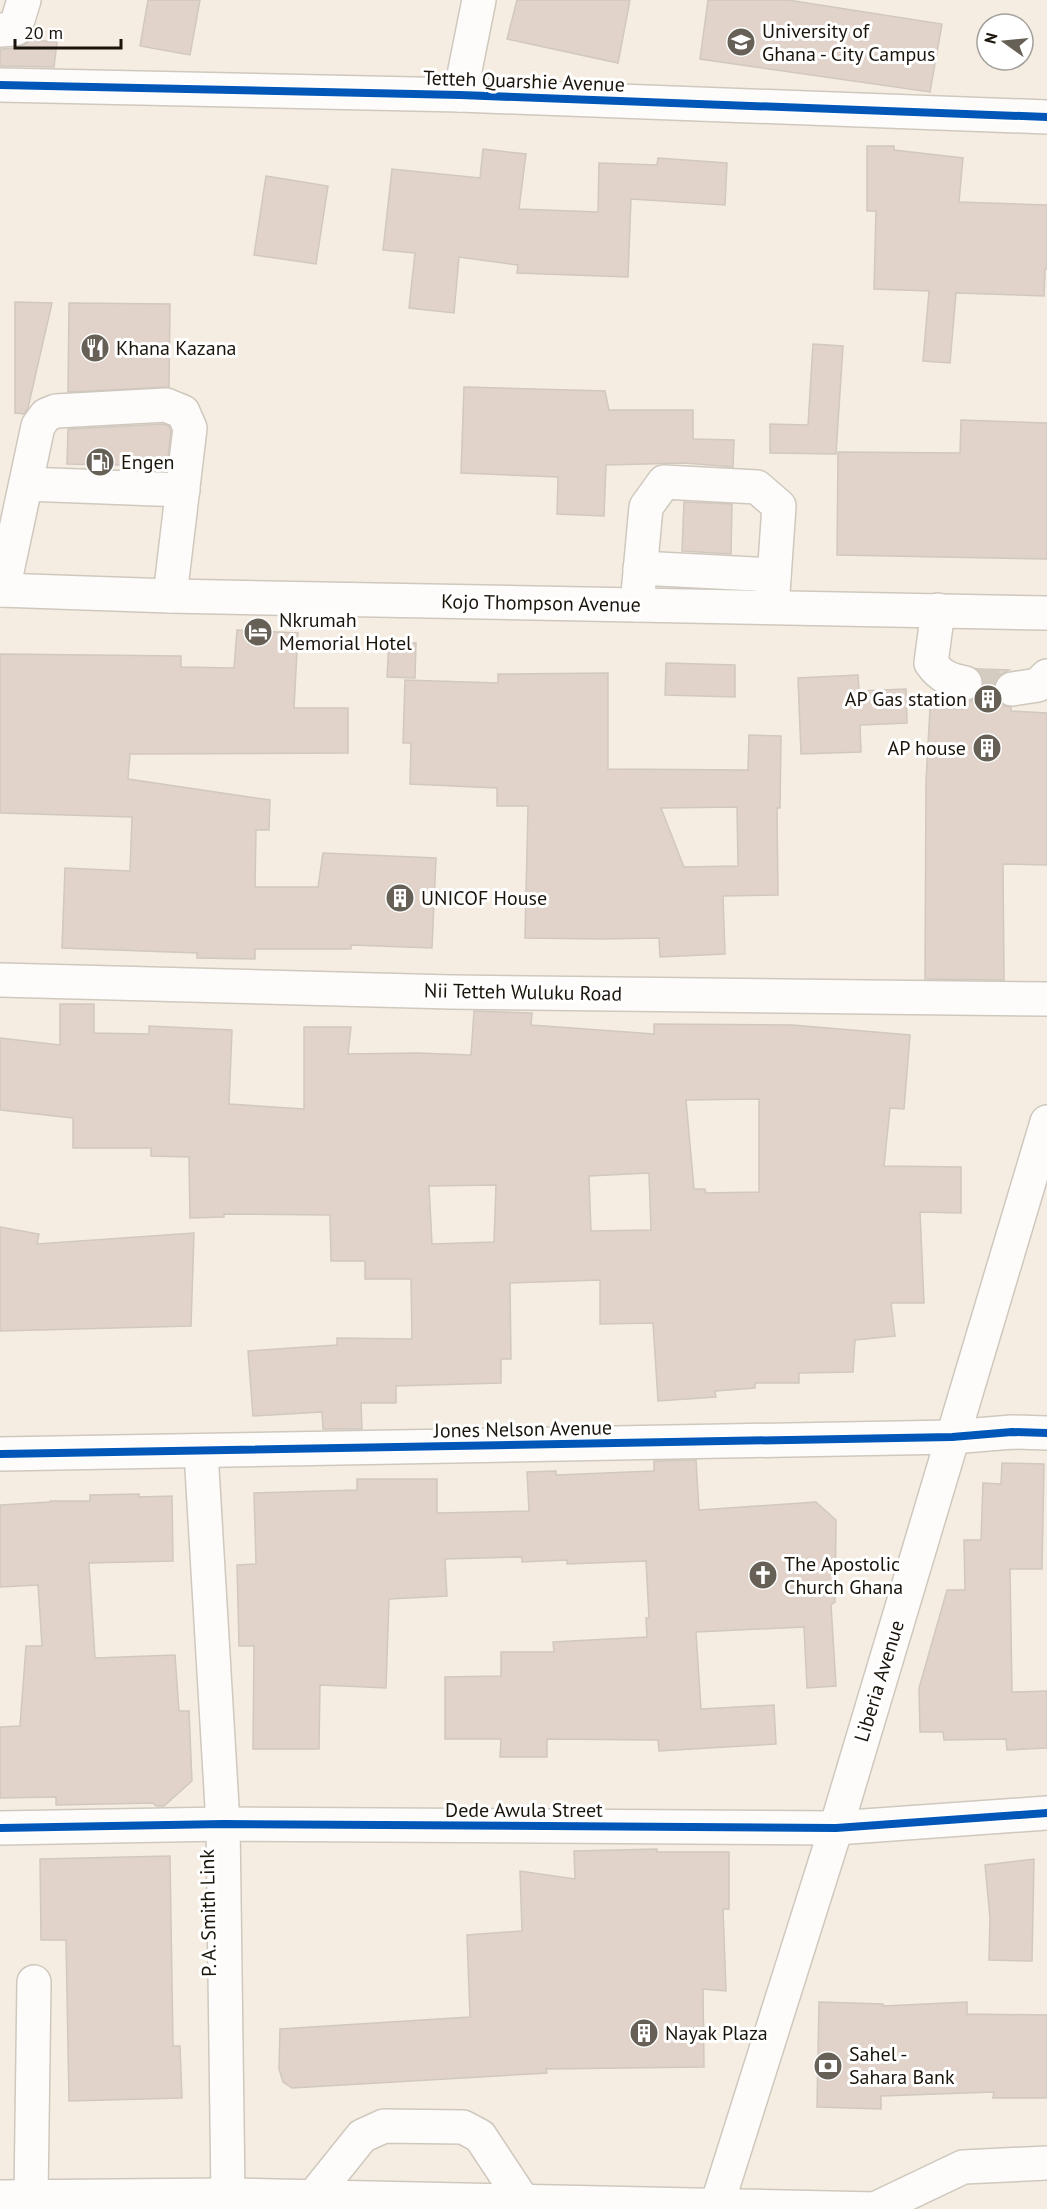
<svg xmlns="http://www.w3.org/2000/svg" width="1047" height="2209" font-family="'PT Sans',sans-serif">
<rect width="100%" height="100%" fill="#f5ede1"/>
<g fill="#e1d3ca" stroke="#d1c8bf" stroke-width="1.5" fill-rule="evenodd">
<path d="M 148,0 L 200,0 L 190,55 L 140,46 Z"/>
<path d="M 517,0 L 630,0 L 618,63 L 507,39 Z"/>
<path d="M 708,0 L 788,0 L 942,24 L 930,92 L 700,59 Z"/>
<path d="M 30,40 L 57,42 L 54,67 L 0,66 L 0,49 L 17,48 L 26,44 Z"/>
<path d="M 867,146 L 894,146 L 894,150 L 963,158 L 959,202 L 1047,205 L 1047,269 L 1045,269 L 1044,296 L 956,293 L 950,363 L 923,361 L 929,291 L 874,289 L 876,211 L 867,211 Z"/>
<path d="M 483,149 L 526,154 L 519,209 L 598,212 L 599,163 L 657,165 L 658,158 L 727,163 L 725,205 L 631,199 L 628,277 L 517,273 L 518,265 L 459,257 L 454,313 L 409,308 L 415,253 L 383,250 L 392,169 L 480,178 Z"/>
<path d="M 266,176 L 328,186 L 316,264 L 254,255 Z"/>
<path d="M 15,302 L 52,303 L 28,408 L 24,414 L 15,413 Z"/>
<path d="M 69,303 L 170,304 L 169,387 L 68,392 Z"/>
<path d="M 813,344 L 843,346 L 836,454 L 770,453 L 770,424 L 808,425 Z"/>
<path d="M 464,387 L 605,391 L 609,410 L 693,410 L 693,439 L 734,440 L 733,467 L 684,463 L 606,465 L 604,516 L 557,514 L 558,477 L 461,473 Z"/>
<path d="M 961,420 L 1047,423 L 1047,559 L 837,555 L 838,452 L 960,453 Z"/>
<path d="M 163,424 L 169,426 L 171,431 L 167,466 L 67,464 L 68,429 Z"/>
<path d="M 684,502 L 732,504 L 731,554 L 682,551 Z"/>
<path d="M 237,630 L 298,633 L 294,708 L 348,708 L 348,753 L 130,754 L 128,779 L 270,800 L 269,830 L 256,830 L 255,887 L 318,887 L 323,853 L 436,858 L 432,948 L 351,945 L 351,949 L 255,949 L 255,959 L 197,958 L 197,953 L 62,948 L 65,868 L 130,871 L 132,817 L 0,813 L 0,654 L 181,656 L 181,667 L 234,668 Z"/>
<path d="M 389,642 L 416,643 L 415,678 L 387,677 Z"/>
<path d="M 666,663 L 735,665 L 735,697 L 665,695 Z"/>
<path d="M 978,669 L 1009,670 L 1000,675 L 994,683 L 993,691 L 998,701 L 1005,706 L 1011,707 L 1011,711 L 1047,713 L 1047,865 L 1003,864 L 1004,980 L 925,979 L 926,782 L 930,708 L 964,709 L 964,701 L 971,701 L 978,696 L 983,687 L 983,678 Z"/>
<path d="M 608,673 L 608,769 L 748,770 L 749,735 L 781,736 L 780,808 L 777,808 L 778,895 L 723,896 L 725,954 L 660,957 L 659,938 L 601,939 L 525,938 L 528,806 L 497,806 L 497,788 L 410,784 L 411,743 L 403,743 L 405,680 L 498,683 L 498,674 ZM 737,807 L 738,866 L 684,867 L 661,808 Z"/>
<path d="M 858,675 L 859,691 L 906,689 L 907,723 L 860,725 L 861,752 L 801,754 L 798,678 Z"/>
<path d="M 60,1004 L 94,1004 L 94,1033 L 149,1034 L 149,1026 L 232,1030 L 229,1104 L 304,1109 L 304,1027 L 351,1027 L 348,1054 L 417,1053 L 471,1055 L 474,1011 L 532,1013 L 531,1025 L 654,1034 L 654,1024 L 792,1025 L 910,1035 L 904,1109 L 890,1108 L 884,1166 L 961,1167 L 961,1213 L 920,1212 L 924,1303 L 891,1303 L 895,1336 L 855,1340 L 853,1372 L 799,1373 L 799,1383 L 755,1383 L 755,1388 L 715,1391 L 716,1397 L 658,1401 L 653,1323 L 600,1324 L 600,1280 L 510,1283 L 511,1359 L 501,1359 L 501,1383 L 396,1386 L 396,1403 L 361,1403 L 362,1429 L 323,1429 L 322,1412 L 253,1416 L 248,1351 L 337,1345 L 337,1338 L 412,1339 L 411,1279 L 365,1279 L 365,1261 L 331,1261 L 330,1215 L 224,1214 L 224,1217 L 190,1218 L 189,1157 L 151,1156 L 151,1148 L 73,1148 L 73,1118 L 0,1110 L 0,1038 L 60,1045 ZM 759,1099 L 759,1192 L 706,1193 L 705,1189 L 694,1189 L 686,1100 ZM 649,1173 L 651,1230 L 591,1231 L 589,1176 ZM 496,1185 L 494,1242 L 432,1244 L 429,1186 Z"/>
<path d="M 0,1227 L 39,1234 L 37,1244 L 194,1233 L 191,1326 L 0,1331 Z"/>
<path d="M 696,1460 L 699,1510 L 816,1502 L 836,1520 L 835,1602 L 831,1605 L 836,1686 L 807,1688 L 804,1627 L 696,1632 L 701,1709 L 774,1705 L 776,1744 L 659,1751 L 658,1740 L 547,1739 L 547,1757 L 500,1757 L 501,1739 L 445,1739 L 445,1677 L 501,1676 L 501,1652 L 554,1652 L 553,1642 L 647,1637 L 646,1618 L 649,1618 L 646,1561 L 567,1564 L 567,1560 L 522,1562 L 522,1557 L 445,1559 L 447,1596 L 389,1599 L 386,1688 L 320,1685 L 319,1749 L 253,1749 L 254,1646 L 239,1646 L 237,1565 L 256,1564 L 254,1493 L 357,1490 L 357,1479 L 437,1479 L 437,1513 L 529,1511 L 527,1472 L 556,1471 L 556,1475 L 654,1471 L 654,1461 Z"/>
<path d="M 1002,1463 L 1044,1464 L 1042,1569 L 1010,1569 L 1012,1692 L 1047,1691 L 1047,1748 L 1007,1750 L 1006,1739 L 944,1740 L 943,1732 L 920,1732 L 919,1688 L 947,1590 L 965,1590 L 964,1540 L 981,1540 L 983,1483 L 1001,1484 Z"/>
<path d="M 139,1494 L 139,1497 L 172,1496 L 173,1561 L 89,1563 L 95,1658 L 175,1655 L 179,1711 L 189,1711 L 192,1781 L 164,1806 L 156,1806 L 153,1803 L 56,1805 L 56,1797 L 0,1798 L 0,1727 L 20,1726 L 26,1646 L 42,1646 L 38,1585 L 0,1587 L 0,1505 L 50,1502 L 50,1501 L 90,1501 L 90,1495 Z"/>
<path d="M 657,1849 L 657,1852 L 729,1852 L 729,1909 L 723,1909 L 726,1991 L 703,1989 L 704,2067 L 546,2069 L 547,2073 L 292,2088 L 283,2082 L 279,2069 L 280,2029 L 470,2017 L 467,1935 L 522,1931 L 520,1871 L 575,1879 L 574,1851 Z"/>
<path d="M 170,1856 L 173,2046 L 180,2046 L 182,2098 L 69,2101 L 66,1940 L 41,1940 L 40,1859 Z"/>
<path d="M 1034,1859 L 1032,1961 L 989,1960 L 990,1918 L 985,1865 Z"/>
<path d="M 819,2002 L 883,2004 L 883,2006 L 967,2002 L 967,2014 L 1047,2015 L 1047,2098 L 993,2098 L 994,2092 L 881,2096 L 881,2109 L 817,2107 Z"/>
</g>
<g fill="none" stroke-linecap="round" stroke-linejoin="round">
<path stroke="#d4ccc1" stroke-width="33" stroke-dasharray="33 16" stroke-linecap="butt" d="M 965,683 L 1012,689"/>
<g stroke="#cfc8be" stroke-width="36">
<g id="minor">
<path d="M 0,30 L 15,29 L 24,0"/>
<path d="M 0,85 L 460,95 L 1047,117"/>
<path d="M 460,95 L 479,0"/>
<path d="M 26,484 L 183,490"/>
<path d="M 640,568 L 774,575"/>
<path d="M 3,590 L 38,426 L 46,415 L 56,411 L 166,405 L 183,412 L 190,428 L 170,596"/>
<path d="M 637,605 L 646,507 L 664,482 L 757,487 L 779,506 L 772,607"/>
<path d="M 938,610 L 931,663 C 941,677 950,680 965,683"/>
<path d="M 1012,689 L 1038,685 L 1047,676"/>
<path d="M 0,980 L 451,992 L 1047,999"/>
<path d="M 201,1452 L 223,1824 L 228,2195"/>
<path d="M 0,1454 L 952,1437 L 1012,1432 L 1047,1433"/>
<path d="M 0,1828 L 223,1824 L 836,1828 L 1047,1813"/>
<path d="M 31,2197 L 34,1982"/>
<path d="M 313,2197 L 362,2136 L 384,2126 L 463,2127 L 480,2136 L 523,2201"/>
</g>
</g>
<g stroke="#cfc8be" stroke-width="36">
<g id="major">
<path d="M 0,590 L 170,596 L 1047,613"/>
<path d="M 0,2197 L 228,2195 L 876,2209"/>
<path d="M 717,2205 L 836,1828 L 1047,1122"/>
<path d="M 875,2209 L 963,2167 L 1047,2163"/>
</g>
</g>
<use href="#minor" stroke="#fefcfa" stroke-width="33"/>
<use href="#major" stroke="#fefcfa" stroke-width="33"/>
<g stroke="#fff" stroke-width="11">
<g id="cycleway">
<path d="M 0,85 L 460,95 L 1047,117"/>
<path d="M 0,1454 L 952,1437 L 1012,1432 L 1047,1433"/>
<path d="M 0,1828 L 223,1824 L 836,1828 L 1047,1813"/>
</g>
</g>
<use href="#cycleway" stroke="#0057b8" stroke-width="8"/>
</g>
<defs>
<g id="university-disc" transform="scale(1.5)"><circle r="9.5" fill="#676056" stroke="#fff"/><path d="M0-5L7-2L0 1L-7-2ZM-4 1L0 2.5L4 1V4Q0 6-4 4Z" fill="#fff"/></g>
<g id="restaurant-disc" transform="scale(1.5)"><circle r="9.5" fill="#676056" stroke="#fff"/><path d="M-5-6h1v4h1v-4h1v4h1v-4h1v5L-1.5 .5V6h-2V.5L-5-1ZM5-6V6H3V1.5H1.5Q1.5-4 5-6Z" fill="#fff"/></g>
<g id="fuel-disc" transform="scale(1.5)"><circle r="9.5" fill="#676056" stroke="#fff"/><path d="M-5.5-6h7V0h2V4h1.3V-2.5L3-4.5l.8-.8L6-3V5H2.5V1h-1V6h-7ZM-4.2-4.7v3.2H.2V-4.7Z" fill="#fff"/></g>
<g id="hotel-disc" transform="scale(1.5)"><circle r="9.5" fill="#676056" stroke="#fff"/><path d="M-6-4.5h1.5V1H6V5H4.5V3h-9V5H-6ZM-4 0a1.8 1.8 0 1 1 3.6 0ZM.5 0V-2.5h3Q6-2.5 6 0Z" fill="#fff"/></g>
<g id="building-disc" transform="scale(1.5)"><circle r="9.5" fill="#676056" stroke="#fff"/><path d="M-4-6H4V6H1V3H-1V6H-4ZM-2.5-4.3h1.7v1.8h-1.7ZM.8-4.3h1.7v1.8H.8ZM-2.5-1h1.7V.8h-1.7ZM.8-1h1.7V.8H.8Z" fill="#fff"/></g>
<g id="church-disc" transform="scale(1.5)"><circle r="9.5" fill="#676056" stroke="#fff"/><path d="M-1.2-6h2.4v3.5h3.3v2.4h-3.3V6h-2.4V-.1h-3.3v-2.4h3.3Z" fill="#fff"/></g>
<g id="bank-disc" transform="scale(1.5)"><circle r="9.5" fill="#676056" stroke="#fff"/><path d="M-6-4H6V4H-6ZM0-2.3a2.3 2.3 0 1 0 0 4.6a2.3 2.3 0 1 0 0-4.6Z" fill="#fff"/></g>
</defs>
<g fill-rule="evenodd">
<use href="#university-disc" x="741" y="42"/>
<use href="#restaurant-disc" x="95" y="348"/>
<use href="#fuel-disc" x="100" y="462"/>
<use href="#hotel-disc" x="258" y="632"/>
<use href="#building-disc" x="988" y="699"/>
<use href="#building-disc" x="987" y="748"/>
<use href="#building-disc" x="400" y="898"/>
<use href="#church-disc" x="763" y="1575"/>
<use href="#building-disc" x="644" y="2033"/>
<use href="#bank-disc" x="828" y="2066"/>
</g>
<g text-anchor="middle" stroke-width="6" stroke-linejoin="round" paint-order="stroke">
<g font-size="20" fill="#1b140b" stroke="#fff" text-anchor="start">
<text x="762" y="38">University of<tspan x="762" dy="23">Ghana - City Campus</tspan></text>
<text x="116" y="355">Khana Kazana</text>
<text x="121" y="469">Engen</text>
<text x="279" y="627">Nkrumah<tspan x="279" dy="23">Memorial Hotel</tspan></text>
<text x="967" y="706" text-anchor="end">AP Gas station</text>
<text x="966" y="755" text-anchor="end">AP house</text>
<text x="421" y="905">UNICOF House</text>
<text x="784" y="1571">The Apostolic<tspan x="784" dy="23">Church Ghana</tspan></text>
<text x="665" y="2040">Nayak Plaza</text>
<text x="849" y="2061">Sahel -<tspan x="849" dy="23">Sahara Bank</tspan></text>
</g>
<g font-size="20" fill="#1b140b" stroke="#fff">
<text transform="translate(524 81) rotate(2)" y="7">Tetteh Quarshie Avenue</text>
<text transform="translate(541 603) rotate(1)" y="7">Kojo Thompson Avenue</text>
<text transform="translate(523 992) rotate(1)" y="7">Nii Tetteh Wuluku Road</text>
<text transform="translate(523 1429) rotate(-1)" y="7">Jones Nelson Avenue</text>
<text transform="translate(879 1681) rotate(-73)" y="7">Liberia Avenue</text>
<text x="524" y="1817">Dede Awula Street</text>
<text transform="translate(208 1913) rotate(-91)" y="7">P. A. Smith Link</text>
</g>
</g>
<g transform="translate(1005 42) rotate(285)"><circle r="28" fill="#ffffff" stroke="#a4a19d" stroke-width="1.5"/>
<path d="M0-4.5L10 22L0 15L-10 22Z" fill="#676056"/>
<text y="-9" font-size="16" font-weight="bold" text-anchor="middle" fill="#1b140b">N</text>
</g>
<path d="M15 39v9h106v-9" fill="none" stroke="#1b140b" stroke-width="3"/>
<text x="24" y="39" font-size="18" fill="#1b140b" stroke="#ffffff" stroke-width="4.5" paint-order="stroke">20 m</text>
</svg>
